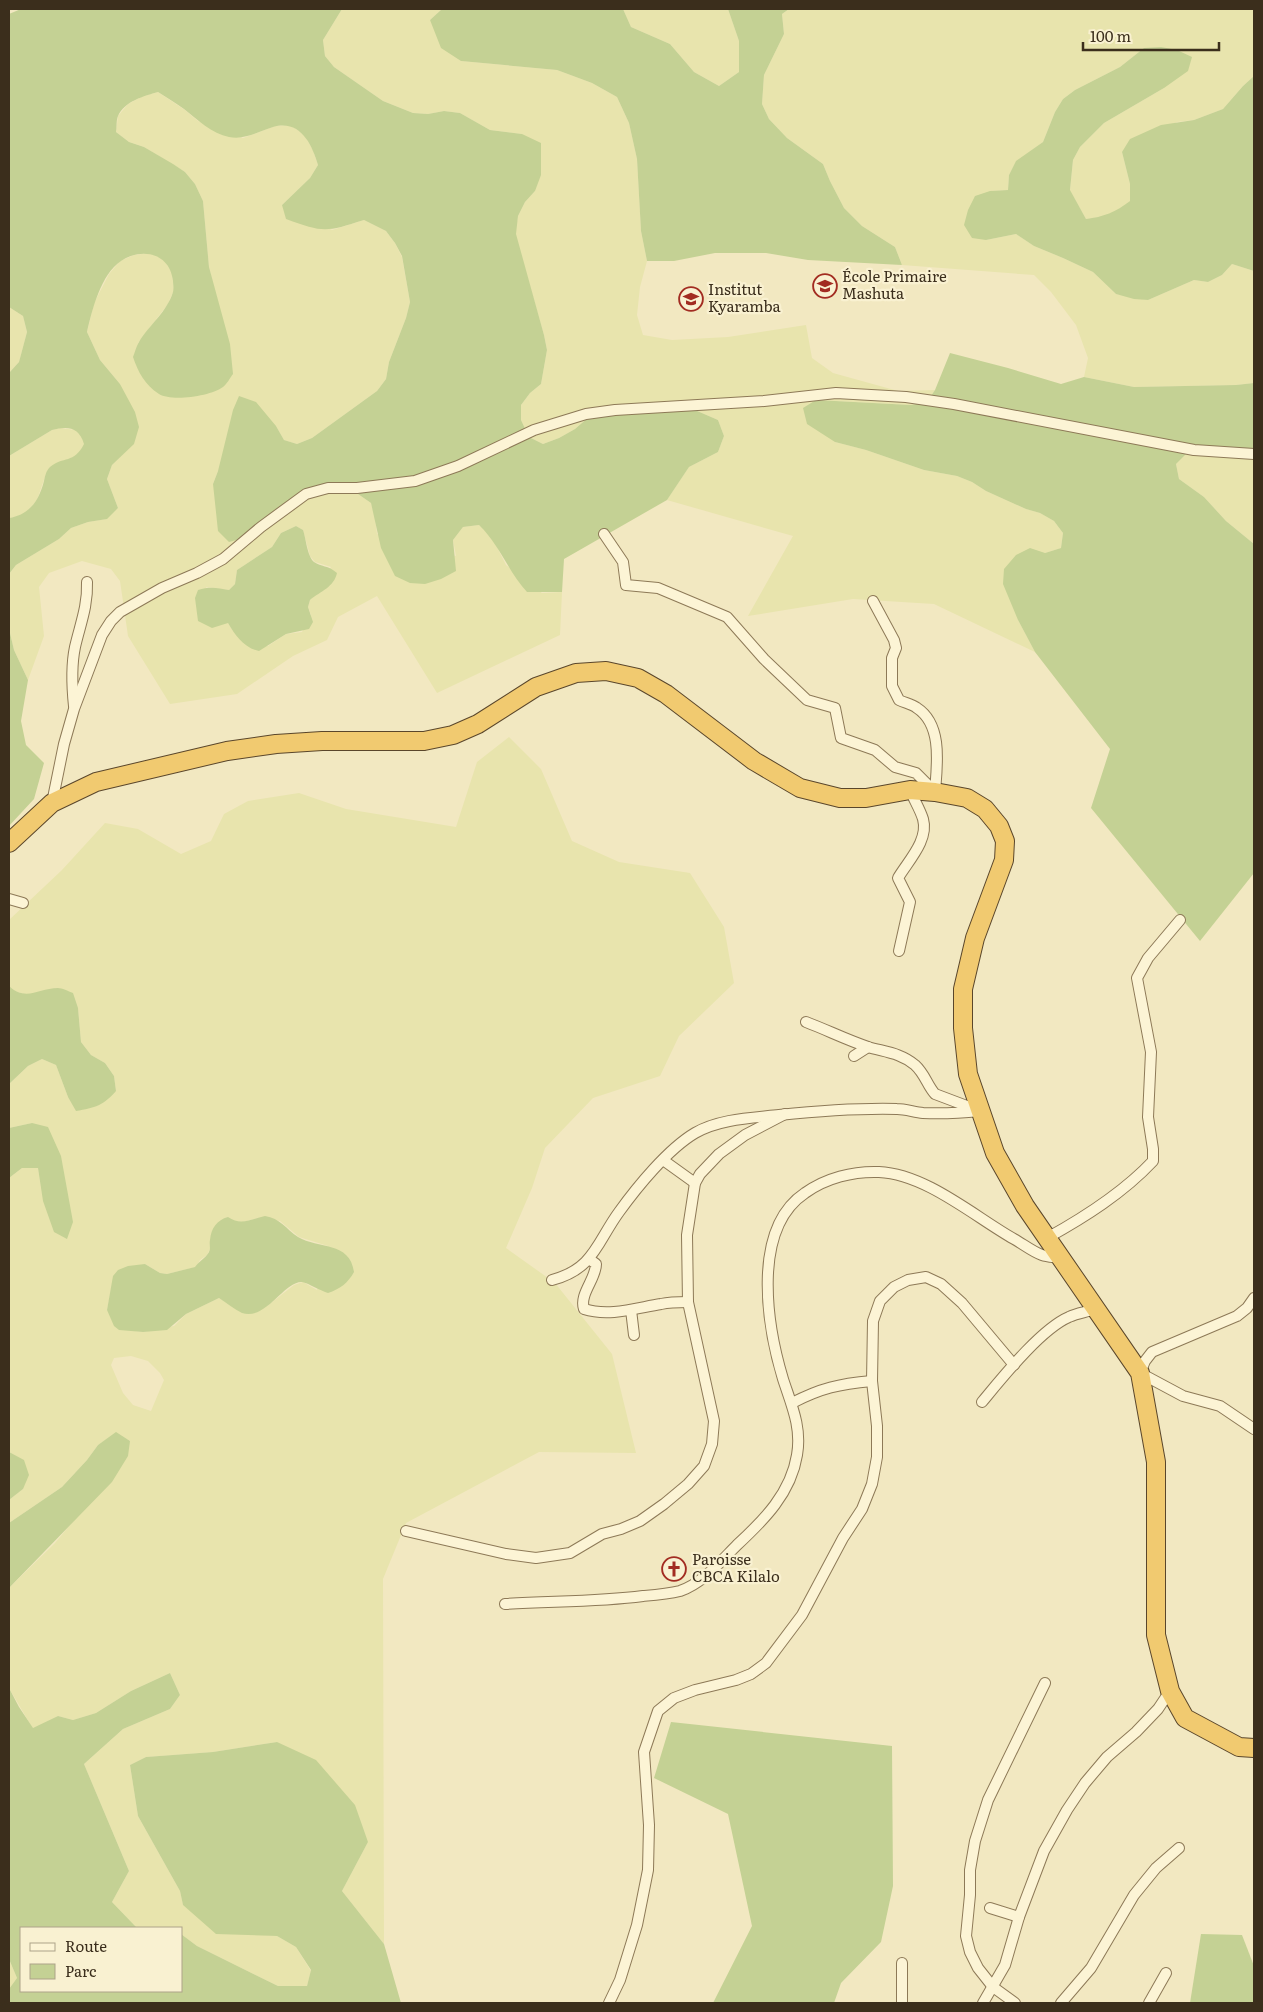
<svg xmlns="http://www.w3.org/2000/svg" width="1263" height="2012" font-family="Literata,serif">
<rect width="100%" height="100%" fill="#f2e8c1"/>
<g fill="#e8e4ad" fill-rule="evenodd">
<path d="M 342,9 L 442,9 L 430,20 L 461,61 L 557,70 L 592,83 L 617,97 L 629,123 L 637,159 L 641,231 L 647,261 L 640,287 L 637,315 L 643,335 L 672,340 L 728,337 L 806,325 L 812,358 L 833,373 L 898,391 L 935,390 L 927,402 L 911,405 L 816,400 L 835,442 L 866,450 L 924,470 L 957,476 L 972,482 L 986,491 L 1026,509 L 1040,513 L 1054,521 L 1063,533 L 1061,548 L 1045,553 L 1018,620 L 1035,652 L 934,604 L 853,599 L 748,616 L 793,536 L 667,500 L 689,467 L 718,452 L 724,436 L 718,420 L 688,407 L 590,416 L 575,429 L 559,438 L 543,444 L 529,437 L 521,420 L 521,405 L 530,393 L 541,384 L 547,350 L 544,335 L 515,234 L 518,216 L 525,202 L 535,191 L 522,134 L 490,130 L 460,113 L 444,111 L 428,114 L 413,113 L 383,101 L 334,67 L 325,56 L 323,40 Z"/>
<path d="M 623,9 L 728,9 L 739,41 L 739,72 L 719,86 L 694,72 L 670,44 L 631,27 Z"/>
<path d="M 789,9 L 1254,9 L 1254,76 L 1243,86 L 1223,109 L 1194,120 L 1177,122 L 1122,152 L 1130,184 L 1130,201 L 1118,211 L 1101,217 L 1086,219 L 1070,191 L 1073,160 L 1080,147 L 1104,123 L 1164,88 L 1144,48 L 1120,67 L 1075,90 L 1063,99 L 1055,112 L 1043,142 L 1016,162 L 1009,175 L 1008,190 L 990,191 L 986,240 L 1016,234 L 1034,246 L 1063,258 L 1093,272 L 1116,294 L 1148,300 L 1194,280 L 1208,282 L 1222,275 L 1232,264 L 1254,271 L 1254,383 L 1236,385 L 1134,387 L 1084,377 L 1088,358 L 1076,325 L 1051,292 L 1034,275 L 902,265 L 895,247 L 862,226 L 844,208 L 830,181 L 823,164 L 787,138 L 769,119 L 762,104 L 764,75 L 784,34 L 782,14 Z"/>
<path d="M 158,92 L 185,110 L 198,121 L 243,138 L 275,126 L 290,125 L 304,134 L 313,150 L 318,165 L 310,178 L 282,205 L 332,230 L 364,220 L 386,231 L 395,243 L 402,257 L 410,302 L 406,318 L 389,362 L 386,379 L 377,391 L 312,438 L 297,444 L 284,440 L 276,426 L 218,471 L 213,484 L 280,509 L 326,493 L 358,494 L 371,503 L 375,517 L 377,534 L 456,556 L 453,540 L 463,527 L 479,525 L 491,535 L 506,565 L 542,593 L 562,592 L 560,635 L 437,693 L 377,596 L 338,617 L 327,640 L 293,656 L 237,694 L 170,704 L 128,636 L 120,581 L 111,569 L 82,561 L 49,573 L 39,587 L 44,636 L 28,680 L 14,650 L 9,629 L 9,574 L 16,565 L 59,539 L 71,528 L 88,522 L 106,519 L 118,508 L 107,479 L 112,465 L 134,443 L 120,384 L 100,360 L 87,332 L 94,303 L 109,274 L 120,261 L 134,255 L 149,253 L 164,259 L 172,273 L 174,290 L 168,304 L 138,343 L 216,297 L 209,267 L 203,201 L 195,184 L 185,172 L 144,147 L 129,142 L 116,132 L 118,116 L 128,104 L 143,96 ZM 296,526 L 303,530 L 310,556 L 315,562 L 331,567 L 316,594 L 310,600 L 308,607 L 311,615 L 302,632 L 286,634 L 268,646 L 233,631 L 206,587 L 229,590 L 235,584 L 237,570 L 272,547 L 281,533 Z"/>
<path d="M 9,307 L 23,316 L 27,332 L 19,362 L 9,373 Z"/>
<path d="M 60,428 L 76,430 L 82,435 L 85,444 L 81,451 L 74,457 L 59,463 L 46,474 L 37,500 L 26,513 L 20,517 L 9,518 L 9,456 L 52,430 Z"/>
<path d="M 1254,449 L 1254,544 L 1226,521 L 1204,497 L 1179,479 L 1176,464 L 1187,453 Z"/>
<path d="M 509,737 L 541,769 L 572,841 L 619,862 L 690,873 L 724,927 L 734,983 L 679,1036 L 660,1076 L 593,1098 L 545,1148 L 532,1188 L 506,1248 L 555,1283 L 612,1354 L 636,1453 L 539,1452 L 406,1523 L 383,1579 L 384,1944 L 342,1891 L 368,1842 L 277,1742 L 213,1752 L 146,1757 L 130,1765 L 138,1816 L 180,1891 L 183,1905 L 250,1934 L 277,1936 L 296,1947 L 311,1971 L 307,1986 L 278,1986 L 197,1946 L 181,1934 L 181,1928 L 137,1928 L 112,1902 L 129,1871 L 84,1764 L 123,1729 L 170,1709 L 180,1695 L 170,1673 L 131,1691 L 96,1713 L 73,1720 L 58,1716 L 33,1729 L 9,1688 L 9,1588 L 55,1543 L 75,1519 L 130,1441 L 116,1433 L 98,1445 L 87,1460 L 62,1487 L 9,1523 L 9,1500 L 23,1489 L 10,1452 L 9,1452 L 9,1178 L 22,1168 L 38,1168 L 43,1201 L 32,1123 L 9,1128 L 9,1084 L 28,1066 L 42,1059 L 56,1065 L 68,1097 L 116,1091 L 114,1076 L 105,1063 L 91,1055 L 81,1042 L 78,1008 L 58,988 L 27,995 L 12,990 L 9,986 L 9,920 L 62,870 L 105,823 L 138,829 L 181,854 L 211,841 L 224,814 L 248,801 L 299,793 L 346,809 L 456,827 L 477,762 ZM 258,1218 L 280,1221 L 299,1237 L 328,1246 L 317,1290 L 303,1282 L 294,1285 L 267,1306 L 226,1302 L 219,1298 L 186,1314 L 174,1326 L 143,1332 L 135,1331 L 107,1310 L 112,1285 L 145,1264 L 160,1273 L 167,1274 L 196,1267 L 200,1260 L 207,1255 L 210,1249 L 210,1241 L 235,1221 L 243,1222 ZM 131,1356 L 148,1361 L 160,1373 L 164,1380 L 151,1411 L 133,1405 L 123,1393 L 111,1365 L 114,1358 Z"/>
<path d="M 9,1959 L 17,1978 L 9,1989 Z"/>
</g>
<g fill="#c4d194">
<path d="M 21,9 L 342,9 L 323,40 L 325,56 L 334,67 L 383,101 L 413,113 L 428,114 L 444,111 L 460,113 L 490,130 L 522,134 L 541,143 L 541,175 L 535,191 L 525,202 L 518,216 L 516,234 L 544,335 L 547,350 L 541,384 L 530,393 L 521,405 L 521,420 L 529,437 L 543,444 L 559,438 L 575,429 L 590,416 L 688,407 L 718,420 L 724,436 L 718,452 L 689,467 L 667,500 L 564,559 L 562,592 L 527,592 C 508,571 499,544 479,525 L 463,527 L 453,540 L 456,571 L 441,579 L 425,584 L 410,583 L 395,576 L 381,548 L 371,503 L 358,494 L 326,493 L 280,509 L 244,538 L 229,542 L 218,531 L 213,484 L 218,471 L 233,410 L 239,396 L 256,402 L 276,426 L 284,440 L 297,444 L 312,438 L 377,391 L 386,379 L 389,362 L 406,318 L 410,302 L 402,256 L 395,243 L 386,231 L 364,220 C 326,232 324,233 286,219 L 282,205 L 310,178 L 318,165 C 312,144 300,119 273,127 C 257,132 245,140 229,137 C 212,134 197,119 184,109 C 176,103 167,98 158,92 C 144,96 125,101 118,116 C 116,120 117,128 116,132 L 129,142 L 144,147 L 173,164 L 185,172 L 195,184 L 203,201 L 209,267 L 230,344 L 233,374 C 230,378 227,384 223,387 C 211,396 172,402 159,394 C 145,385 138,372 133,357 C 135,352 136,347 139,342 C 149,325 167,312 173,292 C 174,288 173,284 173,281 C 170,253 142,247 121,261 C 101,274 92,310 87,332 L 100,360 L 120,384 L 135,412 L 139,427 L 134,444 L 112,465 L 107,479 L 118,508 L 107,519 L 88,522 L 71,528 L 59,539 L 16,565 L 9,574 L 9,518 C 29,515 39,501 44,481 C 45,476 46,471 50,467 C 63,456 74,464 84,444 C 79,427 68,426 52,430 L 9,456 L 9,373 L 19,362 L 27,332 L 23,316 L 9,307 L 9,14 Z"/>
<path d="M 442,9 L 623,9 L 631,27 L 670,44 L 694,72 L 719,86 L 739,72 L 739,41 L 728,9 L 789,9 L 782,14 L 784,34 L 764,75 L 762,104 L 769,119 L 787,138 L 823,164 L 830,181 L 844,208 L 862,226 L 895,247 L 902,265 L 808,260 L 766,253 L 715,253 L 674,261 L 647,261 L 641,231 L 637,159 L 629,123 L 617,97 L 592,83 L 557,70 L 461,61 L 441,48 L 430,20 Z"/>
<path d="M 1161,47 L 1177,50 L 1192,57 L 1188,71 L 1164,88 L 1104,123 L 1080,147 L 1073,160 L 1070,190 L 1086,219 C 1103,217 1116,212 1130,201 L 1130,184 L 1122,152 L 1130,139 L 1161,125 L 1194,120 L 1223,109 L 1243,86 L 1254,76 L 1254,271 L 1232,264 L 1222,275 L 1208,282 L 1194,280 L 1148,300 L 1134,299 L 1116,294 L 1093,272 L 1063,258 L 1034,246 L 1016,234 L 986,240 L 972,238 L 964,225 L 968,210 L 975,196 L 990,191 L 1008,190 L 1009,175 L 1016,161 L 1043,142 L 1055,112 L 1063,99 L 1075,90 L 1120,67 L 1144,48 Z"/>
<path d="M 950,353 L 1008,368 L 1061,384 L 1084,377 L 1134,387 L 1236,385 L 1254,383 L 1254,449 L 1187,453 L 1176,464 L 1179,479 L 1204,497 L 1226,521 L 1254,544 L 1254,873 L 1200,941 L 1091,808 L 1110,749 L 1035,652 L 1018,620 L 1003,584 L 1004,569 L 1016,555 L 1030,548 L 1045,553 L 1061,548 L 1063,533 L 1054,521 L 1040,513 L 1026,509 L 986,491 L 972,482 L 957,476 L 924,470 L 866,450 L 835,442 L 807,424 L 803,408 L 816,400 L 911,405 L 927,402 L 935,390 Z"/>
<path d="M 296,526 L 303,530 C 306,538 307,556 314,562 C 321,567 328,565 337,573 C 334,587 321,591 310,600 L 308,607 L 313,622 L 309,629 L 286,634 L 259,651 C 244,648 235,635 228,623 L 212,628 L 198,621 L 195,598 L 198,590 C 210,586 218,588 229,590 L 235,584 L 237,570 L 272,547 L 281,533 Z"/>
<path d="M 9,629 L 14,650 L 28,680 L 21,721 L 26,745 L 44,763 L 34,799 L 9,826 Z"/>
<path d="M 9,986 C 26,1002 39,988 58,988 C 62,988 68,991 73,993 L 78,1008 L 81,1042 L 91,1055 L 105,1063 L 114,1076 L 116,1091 C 104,1105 95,1108 76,1111 L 68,1097 L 56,1065 L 42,1059 L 28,1066 L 9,1084 Z"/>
<path d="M 32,1123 L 48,1127 L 61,1156 L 73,1222 L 67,1239 L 54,1232 L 43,1201 L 38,1168 L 22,1168 L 9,1178 L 9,1128 Z"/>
<path d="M 265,1216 C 280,1218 286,1229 298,1237 C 318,1249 350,1241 354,1272 C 348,1283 340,1289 328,1293 C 321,1291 308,1283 302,1282 C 284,1281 266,1321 242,1313 C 234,1309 227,1303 219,1298 L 186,1314 L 167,1330 L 143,1332 L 119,1330 L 114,1326 L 107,1310 L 113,1276 L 118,1270 L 128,1266 L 145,1264 L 160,1273 L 167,1274 L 195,1267 C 199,1261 206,1258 209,1252 C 211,1248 209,1245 210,1240 C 211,1228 217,1220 228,1217 C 241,1226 251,1219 265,1216 Z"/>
<path d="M 116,1432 L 130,1441 L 128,1456 L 112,1482 L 9,1588 L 9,1523 L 62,1487 L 87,1460 L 98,1445 Z"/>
<path d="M 9,1452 L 24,1460 L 29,1475 L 23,1489 L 9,1500 Z"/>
<path d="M 170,1673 L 180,1695 L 170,1709 L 123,1729 L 84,1764 L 129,1871 L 112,1902 L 137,1928 L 21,1928 L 21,1991 L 181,1991 L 181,1934 L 197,1946 L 278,1986 L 307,1986 L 311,1970 L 296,1947 L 277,1936 L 216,1934 L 183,1905 L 180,1891 L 138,1816 L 130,1765 L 146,1757 L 213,1752 L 277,1742 L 316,1760 L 355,1805 L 368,1842 L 342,1891 L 384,1944 L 401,2003 L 9,2003 L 9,1989 L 17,1978 L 9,1959 L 9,1688 L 19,1707 L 33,1728 L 58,1716 L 73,1720 L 96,1713 L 131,1691 Z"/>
<path d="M 671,1722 L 892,1746 L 893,1886 L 881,1942 L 841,1983 L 834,2003 L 713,2003 L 752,1926 L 728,1814 L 654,1778 Z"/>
<path d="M 1201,1934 L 1242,1935 L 1254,1966 L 1254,2003 L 1190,2003 Z"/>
</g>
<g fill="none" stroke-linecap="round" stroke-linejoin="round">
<g stroke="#8d7957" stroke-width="12">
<g id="minor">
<path d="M 604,534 L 623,562 L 626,585 L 658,588 L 727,617 L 764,659 L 807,700 L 835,708 L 841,738 L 875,750 L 895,767 L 916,773 L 934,791"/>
<path d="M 873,601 L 894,640 L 896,648 L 892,658 L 892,686 L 899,700 C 905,703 912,704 917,708 C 943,725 937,765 935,792"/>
<path d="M 74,706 C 72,687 71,666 75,647 C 80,625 88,606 87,582"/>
<path d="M 52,803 L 64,744 L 74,709 L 102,635 L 111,621 L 120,612 L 162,588 L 197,573 L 223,559 L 261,527 L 306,494 L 328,488 L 357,488 L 415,481 L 458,466 L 534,430 L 586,414 L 615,410 L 764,401 L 836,393 L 906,397 L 954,404 L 1194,450 L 1254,454"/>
<path d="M 9,899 L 23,903"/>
<path d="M 899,951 L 910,902 L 898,878 C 908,861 929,840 923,819 C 920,809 914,800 910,790"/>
<path d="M 854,1056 L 868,1047"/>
<path d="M 663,1160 L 695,1183"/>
<path d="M 1047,1238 C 1085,1217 1123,1193 1153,1161 L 1153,1149 L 1148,1117 L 1151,1052 L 1137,978 L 1148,958 L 1180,920"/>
<path d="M 589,1259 L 596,1264 C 596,1279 579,1294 584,1309 C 609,1317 636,1308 661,1304 C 670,1302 679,1302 688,1302"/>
<path d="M 552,1280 C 594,1269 597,1242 619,1212 C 637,1187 668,1149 695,1133 C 719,1119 751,1118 779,1115 C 818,1111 858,1108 897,1109 C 905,1109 914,1112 923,1113 C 942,1114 960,1113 980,1111 L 935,1094 C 927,1085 925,1074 915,1065 C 901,1053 885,1052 868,1047 C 847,1040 827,1030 806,1022"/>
<path d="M 1254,1298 L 1247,1308 L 1237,1316 L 1152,1352 L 1145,1361 L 1140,1373 L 1183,1396 L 1220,1406 L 1254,1429"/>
<path d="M 631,1310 L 634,1335"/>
<path d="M 982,1402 C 1002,1378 1041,1329 1069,1317 C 1077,1313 1087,1312 1095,1309"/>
<path d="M 792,1403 C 821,1388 839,1384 872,1381"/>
<path d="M 406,1531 L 506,1554 L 536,1558 L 570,1553 L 602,1534 L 621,1529 L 640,1521 L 664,1504 L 688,1484 L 704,1466 L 712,1444 L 714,1421 L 688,1302 L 687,1235 L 695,1183 L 700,1174 L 719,1154 L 745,1135 L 785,1114"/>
<path d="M 505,1604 C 551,1601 597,1602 643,1596 C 655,1595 668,1594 680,1591 C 703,1583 720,1562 737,1545 C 764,1520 791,1493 797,1455 C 802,1427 791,1404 783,1379 C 767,1326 751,1229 805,1193 C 826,1178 853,1171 879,1172 C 926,1174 975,1217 1014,1239 C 1023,1244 1033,1252 1042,1255 C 1048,1257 1055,1257 1060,1258"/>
<path d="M 990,1908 L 1019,1917"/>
<path d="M 609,2003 L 620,1980 L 637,1925 L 648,1870 L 649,1825 L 644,1752 L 658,1711 L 674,1698 L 695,1690 L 736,1680 L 751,1674 L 766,1663 L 802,1615 L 843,1538 L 862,1509 L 872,1484 L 877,1457 L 877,1426 L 872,1381 L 873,1321 L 880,1301 L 894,1287 L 908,1280 L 926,1277 L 941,1284 L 962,1303 L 1014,1365"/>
<path d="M 902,2003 L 902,1963"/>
<path d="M 983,2003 L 1005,1965 L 1019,1917 L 1044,1851 L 1067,1810 L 1085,1783 L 1107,1757 L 1136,1732 L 1158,1709 L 1170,1691"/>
<path d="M 1015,2003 L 993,1987 L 978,1968 L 970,1952 L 966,1936 L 970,1895 L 970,1870 L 975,1841 L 988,1800 L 1045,1683"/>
<path d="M 1061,2003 L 1091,1968 L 1134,1895 L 1156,1868 L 1179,1848"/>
<path d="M 1149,2003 L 1166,1973"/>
</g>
</g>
<g stroke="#5a462b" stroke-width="20">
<path id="trunk" d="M 9,843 L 52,803 L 96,782 L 227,751 L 276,744 L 322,741 L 424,741 L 453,735 L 478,724 L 536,687 L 576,673 L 606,671 L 638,678 L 666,694 L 754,761 L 800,788 L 840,798 L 866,798 L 910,790 L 935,792 L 967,798 L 985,809 L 999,826 L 1005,841 L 1004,860 L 975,938 L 963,989 L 963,1028 L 968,1074 L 995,1153 L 1025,1206 L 1140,1373 L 1156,1462 L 1156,1635 L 1170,1691 L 1185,1718 L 1239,1747 L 1254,1748"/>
</g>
<use href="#minor" stroke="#fcf4d5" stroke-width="10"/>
<use href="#trunk" stroke="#f1ca70" stroke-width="18"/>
</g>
<defs>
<g id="school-ring" transform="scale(1.25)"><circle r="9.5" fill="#f9f1d1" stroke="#a22c21" stroke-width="1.5"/><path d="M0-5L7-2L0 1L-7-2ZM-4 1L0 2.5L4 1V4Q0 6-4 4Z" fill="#a22c21"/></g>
<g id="church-ring" transform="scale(1.25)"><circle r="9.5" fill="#f9f1d1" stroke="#a22c21" stroke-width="1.5"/><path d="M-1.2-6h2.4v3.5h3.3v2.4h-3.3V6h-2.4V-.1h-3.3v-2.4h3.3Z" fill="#a22c21"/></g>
</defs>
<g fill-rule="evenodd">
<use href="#school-ring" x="825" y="286"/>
<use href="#school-ring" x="691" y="299"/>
<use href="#church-ring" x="674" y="1569"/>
</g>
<g text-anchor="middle" stroke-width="4.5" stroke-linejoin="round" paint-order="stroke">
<g font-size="15" fill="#3b2e1c" stroke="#f9f1d1" text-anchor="start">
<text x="842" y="282">École Primaire<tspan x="842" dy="17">Mashuta</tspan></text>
<text x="708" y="295">Institut<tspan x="708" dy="17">Kyaramba</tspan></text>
<text x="692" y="1565">Paroisse<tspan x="692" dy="17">CBCA Kilalo</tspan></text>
</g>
</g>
<rect width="1263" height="2012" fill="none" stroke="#3b2e1c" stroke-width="20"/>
<rect x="20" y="1927" width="162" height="65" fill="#f9f1d1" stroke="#ada389"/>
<rect x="30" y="1943" width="25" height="8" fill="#fcf4d5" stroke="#ada389"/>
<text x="65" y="1952" font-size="15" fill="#3b2e1c">Route</text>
<rect x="30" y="1964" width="25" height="15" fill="#c4d194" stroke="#ada389"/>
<text x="65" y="1977" font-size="15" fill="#3b2e1c">Parc</text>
<path d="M1083 42v8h136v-8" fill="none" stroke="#3b2e1c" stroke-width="2.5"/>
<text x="1090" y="42" font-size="15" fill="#3b2e1c" stroke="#f9f1d1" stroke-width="4" paint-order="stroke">100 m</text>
</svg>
